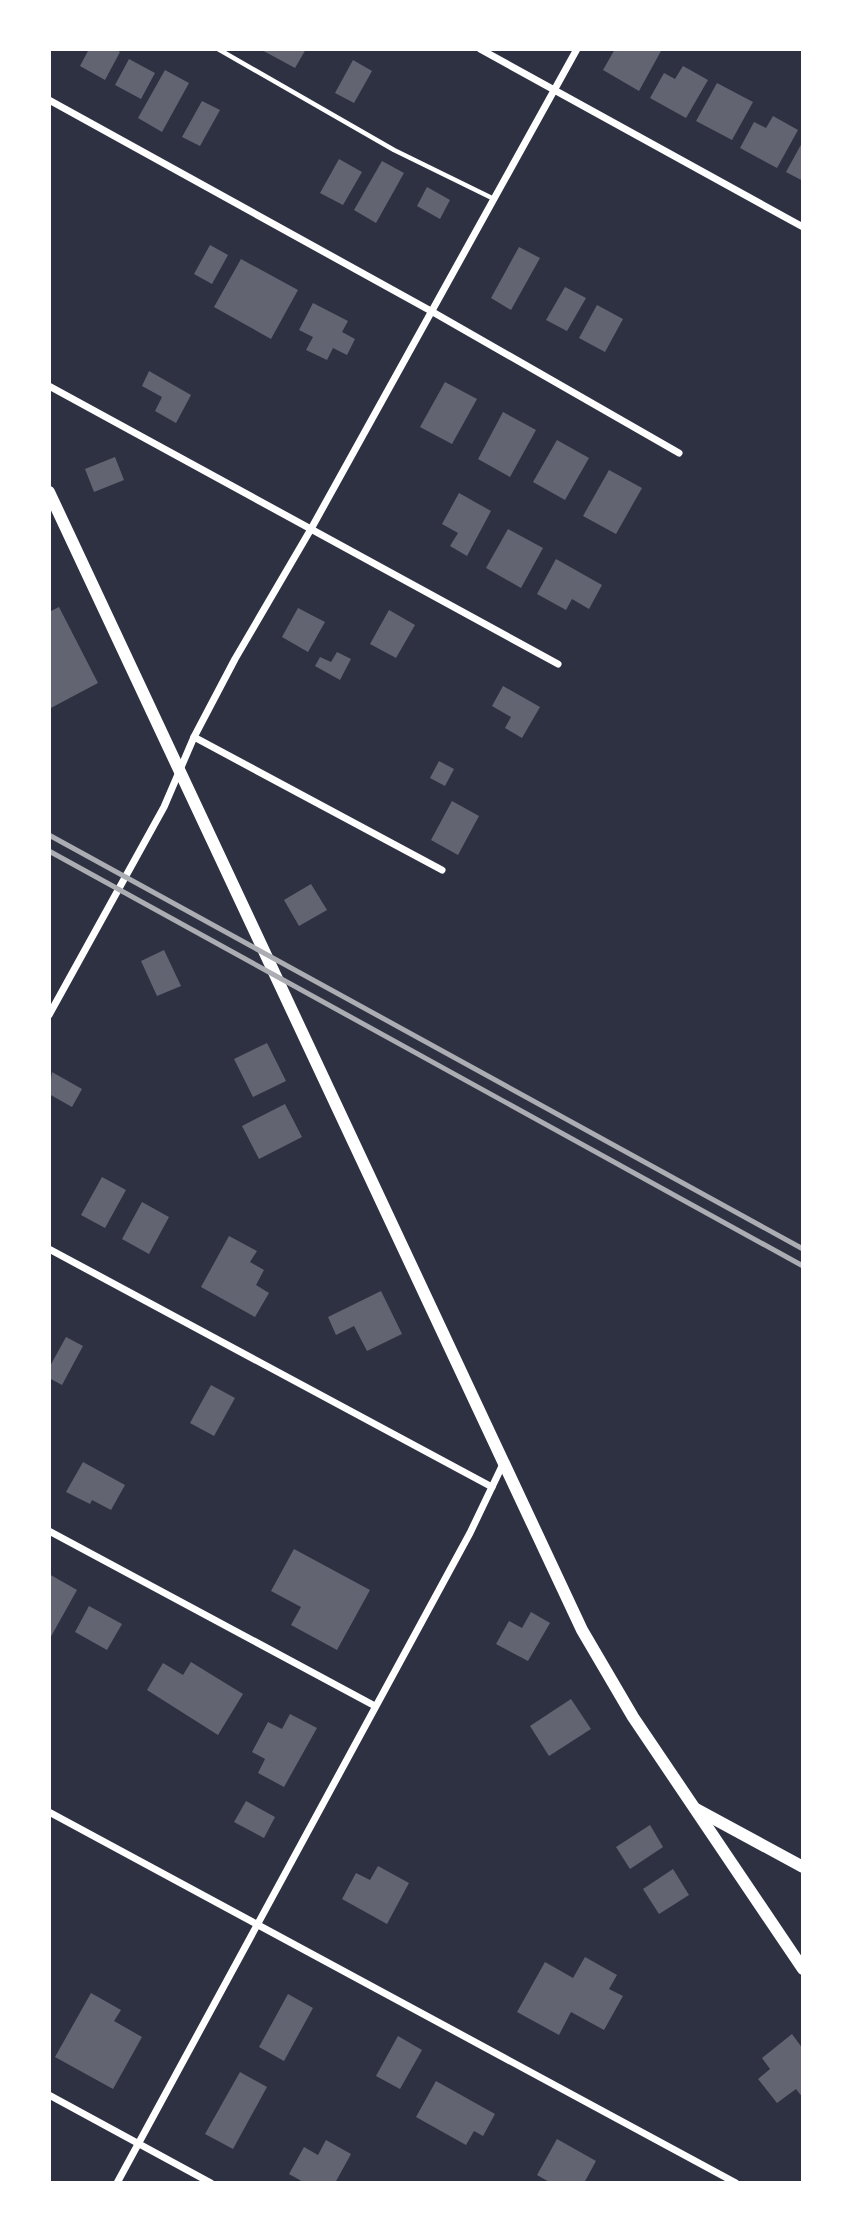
<svg xmlns="http://www.w3.org/2000/svg" width="852" height="2232" font-family="'Golos Text',sans-serif">
<rect width="100%" height="100%" fill="#2d3142"/>
<g fill="#626471">
<path d="M 89,49 L 114,49 L 120,52 L 105,80 L 80,66 Z"/>
<path d="M 260,49 L 306,49 L 295,68 Z"/>
<path d="M 615,49 L 661,51 L 639,91 L 603,70 Z"/>
<path d="M 129,59 L 155,73 L 141,99 L 115,85 Z"/>
<path d="M 353,60 L 372,71 L 354,103 L 335,93 Z"/>
<path d="M 683,66 L 708,80 L 686,118 L 650,98 L 664,73 L 675,79 Z"/>
<path d="M 165,70 L 189,83 L 162,132 L 138,118 Z"/>
<path d="M 717,83 L 753,102 L 732,140 L 696,121 Z"/>
<path d="M 202,101 L 220,110 L 200,146 L 182,137 Z"/>
<path d="M 773,116 L 798,130 L 777,168 L 740,148 L 754,122 L 766,128 Z"/>
<path d="M 803,141 L 803,181 L 786,172 Z"/>
<path d="M 339,159 L 362,172 L 343,205 L 320,193 Z"/>
<path d="M 382,161 L 404,173 L 376,223 L 354,210 Z"/>
<path d="M 427,187 L 450,200 L 440,219 L 417,206 Z"/>
<path d="M 210,245 L 228,255 L 212,284 L 194,274 Z"/>
<path d="M 519,247 L 540,258 L 511,310 L 491,298 Z"/>
<path d="M 241,259 L 298,290 L 271,339 L 214,307 Z"/>
<path d="M 565,287 L 586,298 L 567,331 L 546,320 Z"/>
<path d="M 313,303 L 348,321 L 342,332 L 355,339 L 347,355 L 333,348 L 327,360 L 306,350 L 313,337 L 299,330 Z"/>
<path d="M 597,305 L 623,319 L 605,352 L 579,338 Z"/>
<path d="M 149,371 L 191,395 L 176,423 L 155,411 L 162,397 L 142,386 Z"/>
<path d="M 445,382 L 477,399 L 452,444 L 420,427 Z"/>
<path d="M 503,412 L 536,430 L 510,477 L 478,459 Z"/>
<path d="M 557,440 L 589,458 L 565,500 L 533,482 Z"/>
<path d="M 115,457 L 124,480 L 94,492 L 85,469 Z"/>
<path d="M 609,470 L 642,488 L 616,534 L 583,516 Z"/>
<path d="M 459,493 L 491,511 L 467,556 L 450,546 L 458,533 L 442,524 Z"/>
<path d="M 508,529 L 543,548 L 521,588 L 486,568 Z"/>
<path d="M 556,559 L 602,585 L 589,609 L 572,599 L 566,610 L 537,594 Z"/>
<path d="M 59,607 L 98,683 L 49,709 L 49,612 Z"/>
<path d="M 298,608 L 325,622 L 308,652 L 282,637 Z"/>
<path d="M 389,610 L 415,625 L 396,658 L 370,644 Z"/>
<path d="M 337,652 L 351,659 L 340,680 L 315,666 L 320,657 L 331,662 Z"/>
<path d="M 503,686 L 540,707 L 522,738 L 505,728 L 511,717 L 492,706 Z"/>
<path d="M 439,761 L 454,769 L 445,786 L 430,778 Z"/>
<path d="M 452,801 L 479,816 L 458,855 L 431,840 Z"/>
<path d="M 311,884 L 327,910 L 299,926 L 284,900 Z"/>
<path d="M 164,950 L 181,986 L 157,996 L 141,961 Z"/>
<path d="M 267,1043 L 286,1081 L 253,1097 L 234,1059 Z"/>
<path d="M 52,1072 L 82,1089 L 72,1107 L 49,1094 Z"/>
<path d="M 285,1104 L 302,1137 L 259,1159 L 242,1126 Z"/>
<path d="M 102,1177 L 126,1190 L 105,1228 L 81,1215 Z"/>
<path d="M 142,1202 L 169,1217 L 149,1254 L 122,1239 Z"/>
<path d="M 229,1236 L 257,1251 L 250,1262 L 264,1270 L 256,1285 L 269,1293 L 255,1317 L 201,1287 Z"/>
<path d="M 381,1291 L 402,1334 L 367,1351 L 354,1326 L 336,1335 L 328,1317 Z"/>
<path d="M 66,1337 L 83,1346 L 62,1385 L 49,1378 L 49,1368 Z"/>
<path d="M 211,1385 L 235,1398 L 214,1436 L 190,1423 Z"/>
<path d="M 83,1462 L 125,1485 L 111,1510 L 92,1500 L 90,1504 L 66,1492 Z"/>
<path d="M 294,1549 L 370,1590 L 337,1650 L 291,1625 L 301,1607 L 271,1591 Z"/>
<path d="M 49,1574 L 77,1590 L 49,1640 Z"/>
<path d="M 89,1606 L 122,1624 L 107,1650 L 75,1632 Z"/>
<path d="M 531,1612 L 550,1623 L 528,1661 L 496,1644 L 509,1621 L 522,1628 Z"/>
<path d="M 191,1662 L 243,1694 L 218,1735 L 147,1690 L 163,1663 L 183,1675 Z"/>
<path d="M 571,1699 L 591,1729 L 549,1756 L 530,1726 Z"/>
<path d="M 290,1714 L 317,1728 L 284,1787 L 258,1773 L 265,1759 L 252,1752 L 268,1722 L 282,1729 Z"/>
<path d="M 246,1801 L 275,1817 L 264,1838 L 234,1822 Z"/>
<path d="M 650,1825 L 663,1847 L 630,1869 L 616,1847 Z"/>
<path d="M 378,1866 L 409,1883 L 387,1924 L 342,1899 L 356,1873 L 370,1880 Z"/>
<path d="M 673,1869 L 689,1895 L 659,1914 L 643,1889 Z"/>
<path d="M 585,1957 L 617,1975 L 609,1989 L 623,1996 L 604,2030 L 571,2012 L 559,2035 L 517,2012 L 545,1962 L 573,1978 Z"/>
<path d="M 91,1993 L 121,2010 L 114,2021 L 142,2037 L 113,2089 L 55,2057 Z"/>
<path d="M 288,1994 L 313,2008 L 284,2061 L 259,2047 Z"/>
<path d="M 792,2034 L 803,2049 L 803,2098 L 796,2089 L 777,2103 L 758,2079 L 770,2069 L 762,2058 Z"/>
<path d="M 398,2036 L 422,2050 L 400,2089 L 376,2076 Z"/>
<path d="M 240,2072 L 267,2087 L 233,2149 L 205,2134 Z"/>
<path d="M 436,2081 L 495,2114 L 483,2136 L 474,2131 L 466,2145 L 416,2117 Z"/>
<path d="M 557,2139 L 596,2161 L 584,2183 L 551,2183 L 537,2175 Z"/>
<path d="M 326,2140 L 351,2154 L 335,2183 L 305,2183 L 289,2174 L 304,2147 L 318,2155 Z"/>
</g>
<g fill="none" stroke-linecap="round" stroke-linejoin="round">
<path stroke="#fff" stroke-width="4.5" d="M 218,49 L 394,150 L 494,199"/>
<g stroke="#fff" stroke-width="7">
<path d="M 480,49 L 803,227"/>
<path d="M 49,100 L 431,311 L 679,453"/>
<path d="M 49,386 L 558,664"/>
<path d="M 194,737 L 442,870"/>
<path d="M 49,1015 L 164,807 L 194,737 L 235,659 L 311,529 L 577,49"/>
<path d="M 49,1249 L 492,1487"/>
<path d="M 49,1531 L 375,1706"/>
<path d="M 49,1812 L 736,2183"/>
<path d="M 49,2095 L 211,2183"/>
<path d="M 117,2183 L 470,1533 L 503,1464"/>
</g>
<g stroke="#fff" stroke-width="12">
<path d="M 49,492 L 582,1630 L 633,1717 L 803,1969"/>
<path d="M 696,1809 L 803,1867"/>
</g>
<g stroke="#abadb3" stroke-width="5">
<path d="M 49,835 L 803,1249"/>
<path d="M 49,851 L 803,1266"/>
</g>
</g>
<rect width="852" height="2232" fill="none" stroke="#ffffff" stroke-width="102"/>
</svg>
